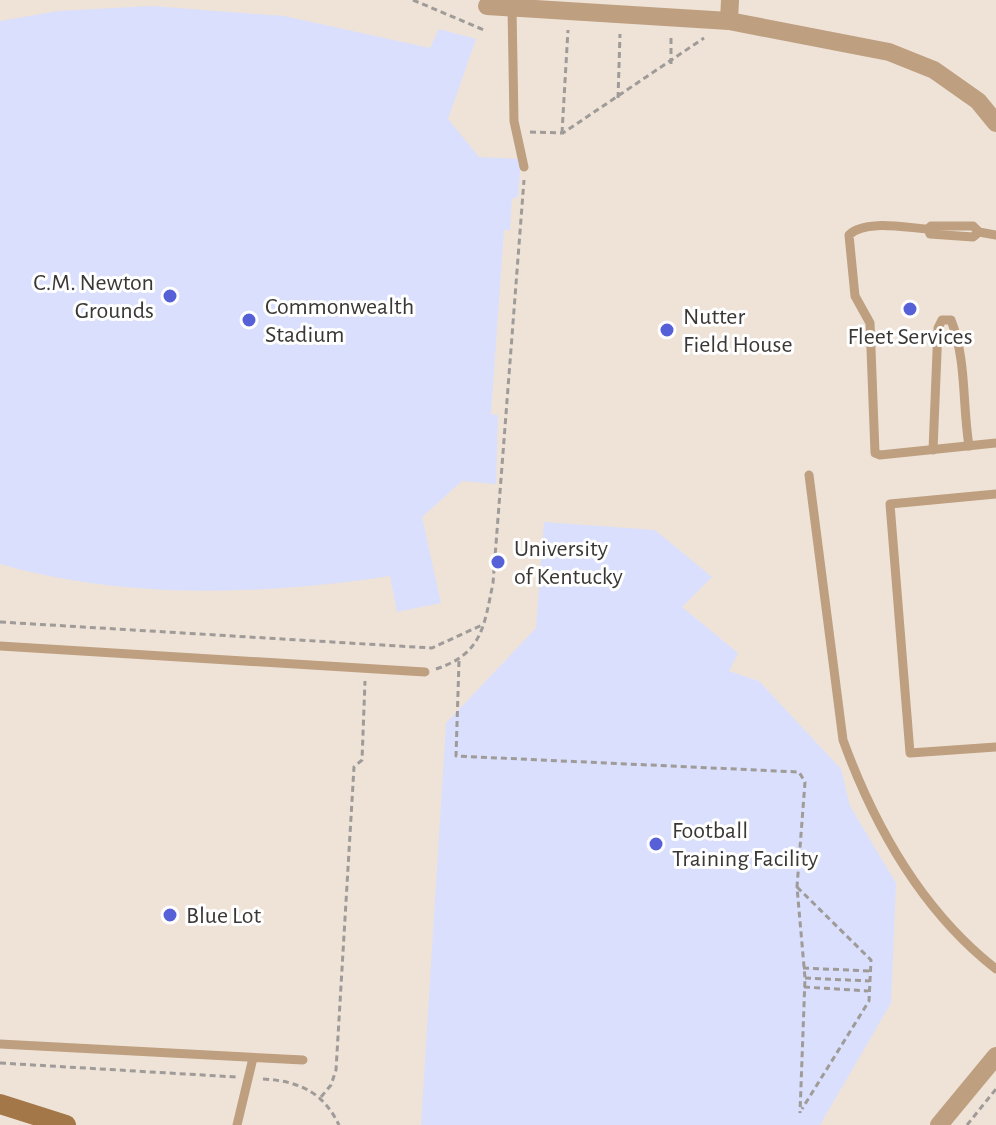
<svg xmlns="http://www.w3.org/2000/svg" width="996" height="1125" font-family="'Alegreya Sans',sans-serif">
<rect width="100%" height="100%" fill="#f5efea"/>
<rect fill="#efe3d8" x="0" y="0" width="996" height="1125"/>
<g fill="#d9dffc">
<path d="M 151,6 L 284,16 L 430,48 L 439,29 L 476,39 L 448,119 L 479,157 L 521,159 L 518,197 L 512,199 L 510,230 L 504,230 L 491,414 L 498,415 L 496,484 L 462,481 L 422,517 L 441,603 L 397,612 L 390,576 C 263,595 125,600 0,564 L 0,21 L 58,11 Z"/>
<path d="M 544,522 L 655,530 L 712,577 L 682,607 L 738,653 L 729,671 L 759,681 L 841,769 L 850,806 L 896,883 L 891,1003 L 820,1125 L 421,1125 L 446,723 L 536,628 Z"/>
</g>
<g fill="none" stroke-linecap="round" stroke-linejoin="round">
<g stroke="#9f9b98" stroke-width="3" stroke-dasharray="6 4" stroke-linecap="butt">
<path d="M 413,0 L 484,30"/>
<path d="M 671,64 L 671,36"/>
<path d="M 618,98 L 620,34"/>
<path d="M 530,132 L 563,133 L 704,38"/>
<path d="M 562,133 L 568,30"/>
<path d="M 0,622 L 432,648 L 482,625"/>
<path d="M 459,661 L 456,756 L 799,772 L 805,782 L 797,887 L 805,978 L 800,1113"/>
<path d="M 436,669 C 482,654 484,627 493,583 L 524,180"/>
<path d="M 797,887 L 871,960 L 869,1001 L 802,1109"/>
<path d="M 803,968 L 870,971"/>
<path d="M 805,978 L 869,981"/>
<path d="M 804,987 L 868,991"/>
<path d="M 0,1063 L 236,1077"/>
<path d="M 263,1079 C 299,1081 323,1092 339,1125"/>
<path d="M 321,1097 L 331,1085 L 336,1070 L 354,767 L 362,760 L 365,681"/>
<path d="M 967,1125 L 996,1089"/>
</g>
<g stroke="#be9f80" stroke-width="9">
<path d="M 512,8 L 514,121 L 524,167"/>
<path d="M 928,229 L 930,234 L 973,237 L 979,232"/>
<path d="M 996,235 L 979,232 L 973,226 L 931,226 L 928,229 C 907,228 865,219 849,235 L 855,296 L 870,323 L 875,453 L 880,455 L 996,443"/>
<path d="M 933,450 L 938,328 L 942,320 L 951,320 C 967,361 962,403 969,446"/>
<path d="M 809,475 L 843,740 C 875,828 922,911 996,969"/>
<path d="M 996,494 L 890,504 L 910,753 L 996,747"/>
<path d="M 0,646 L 425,672"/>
<path d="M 0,1044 L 303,1060"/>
<path d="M 237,1125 L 253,1058"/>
</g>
<g stroke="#be9f80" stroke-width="18">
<path d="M 487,6 L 729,21 L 889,52 L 934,70 L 978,101 L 996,123"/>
<path d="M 729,21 L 730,0"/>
<path d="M 939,1125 L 996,1056"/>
</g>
<path stroke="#a37748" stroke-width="20" d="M 0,1104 L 66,1125"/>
</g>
<g fill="#5660d7" stroke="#fff" stroke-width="3">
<circle cx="170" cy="296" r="8"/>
<circle cx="910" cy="309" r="8"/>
<circle cx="249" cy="320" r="8"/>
<circle cx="667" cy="330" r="8"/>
<circle cx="498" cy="562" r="8"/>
<circle cx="656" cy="844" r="8"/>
<circle cx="170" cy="915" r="8"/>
</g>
<g text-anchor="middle" stroke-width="6" stroke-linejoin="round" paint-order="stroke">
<g font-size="24" fill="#3a3836" stroke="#fff" text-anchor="start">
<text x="154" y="290" text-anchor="end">C.M. Newton<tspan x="154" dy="28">Grounds</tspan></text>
<text x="265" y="314">Commonwealth<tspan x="265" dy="28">Stadium</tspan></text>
<text x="683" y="324">Nutter<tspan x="683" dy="28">Field House</tspan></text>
<text x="910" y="344" text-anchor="middle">Fleet Services</text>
<text x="514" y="556">University<tspan x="514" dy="28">of Kentucky</tspan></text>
<text x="672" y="838">Football<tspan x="672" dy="28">Training Facility</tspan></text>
<text x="186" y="923">Blue Lot</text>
</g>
</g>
</svg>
